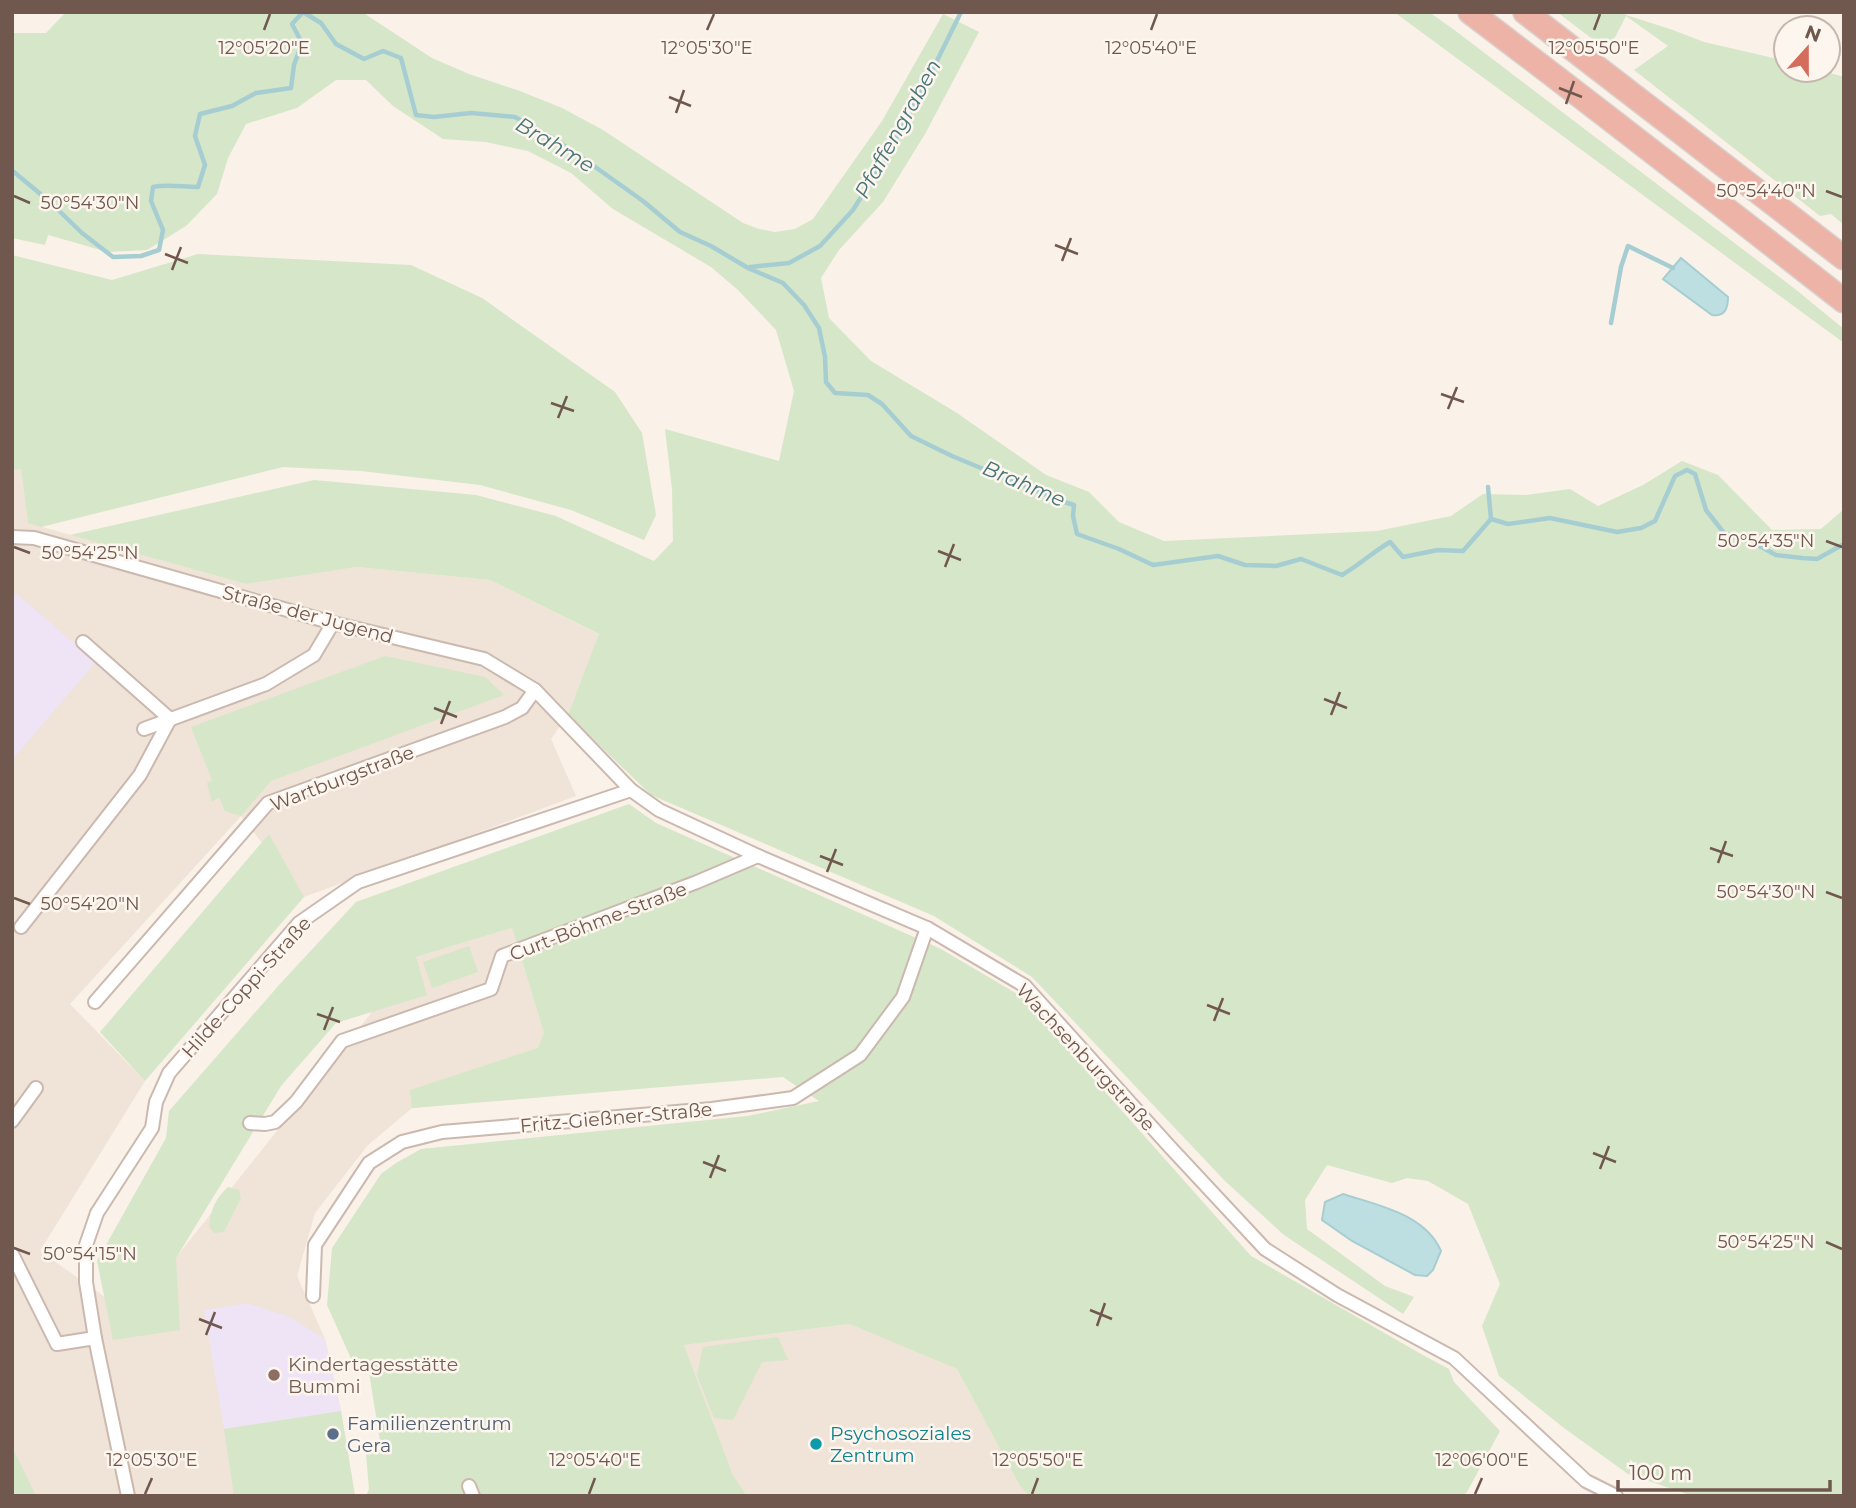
<svg xmlns="http://www.w3.org/2000/svg" width="1856" height="1508" font-family="Montserrat,sans-serif">
<rect width="100%" height="100%" fill="#faf1e8"/>
<g fill="#f0e3d7">
<path d="M 21,469 L 28,523 L 246,584 L 357,567 L 490,580 L 600,635 L 568,715 L 551,739 L 576,796 L 304,897 L 241,816 L 70,1004 L 145,1081 L 40,1251 L 130,1315 L 416,957 L 512,928 L 544,1033 L 545,1097 L 412,1108 L 368,1145 L 315,1213 L 297,1276 L 325,1339 L 341,1411 L 355,1496 L 12,1496 L 12,470 Z"/>
<path d="M 849,1324 L 957,1369 L 1020,1486 L 1029,1496 L 747,1496 L 733,1475 L 684,1345 Z"/>
</g>
<g fill="#eee4f6">
<path d="M 16,593 L 96,662 L 12,760 L 12,596 Z"/>
<path d="M 247,1303 L 290,1317 L 325,1339 L 341,1411 L 224,1429 L 204,1310 Z"/>
</g>
<g fill="#d6e6c8">
<path d="M 66,12 L 362,12 L 432,58 L 469,74 L 520,91 L 562,108 L 603,130 L 743,223 L 759,229 L 775,232 L 795,229 L 813,219 L 882,121 L 943,14 L 979,32 L 925,134 L 883,202 L 839,250 L 821,278 L 829,318 L 871,361 L 957,413 L 1046,475 L 1089,492 L 1119,522 L 1164,541 L 1377,531 L 1451,516 L 1483,494 L 1526,495 L 1570,489 L 1598,506 L 1643,485 L 1682,461 L 1718,475 L 1772,530 L 1821,529 L 1844,509 L 1844,1496 L 1693,1496 L 1628,1474 L 1564,1428 L 1499,1376 L 1482,1326 L 1500,1284 L 1468,1204 L 1428,1181 L 1407,1178 L 1392,1183 L 1327,1165 L 1305,1200 L 1307,1229 L 1385,1286 L 1414,1297 L 1403,1314 L 1284,1235 L 1225,1181 L 1032,977 L 934,916 L 651,795 L 568,715 L 599,634 L 490,580 L 357,567 L 246,584 L 70,535 L 314,480 L 476,495 L 556,516 L 654,561 L 673,541 L 672,489 L 665,429 L 779,461 L 794,391 L 776,330 L 738,290 L 711,267 L 613,209 L 571,173 L 528,151 L 486,142 L 443,139 L 393,106 L 366,80 L 336,80 L 297,108 L 246,124 L 228,158 L 217,194 L 186,226 L 147,250 L 108,252 L 48,235 L 45,245 L 12,238 L 12,33 L 46,33 Z"/>
<path d="M 1394,12 L 1429,12 L 1453,29 L 1795,289 L 1844,329 L 1844,343 Z"/>
<path d="M 1557,12 L 1622,12 L 1626,15 L 1670,29 L 1704,42 L 1786,61 L 1786,70 L 1819,70 L 1844,77 L 1844,225 L 1831,214 L 1820,216 L 1634,70 L 1668,46 L 1626,16 L 1608,51 Z"/>
<path d="M 198,254 L 411,265 L 482,298 L 615,392 L 642,433 L 656,515 L 644,540 L 571,510 L 480,485 L 361,471 L 283,467 L 41,527 L 28,523 L 21,469 L 12,470 L 12,255 L 112,280 Z"/>
<path d="M 385,656 L 485,677 L 504,695 L 271,781 L 241,816 L 225,811 L 219,797 L 212,802 L 207,783 L 212,780 L 191,727 Z"/>
<path d="M 629,804 L 656,823 L 941,949 L 1019,995 L 1251,1256 L 1421,1354 L 1449,1369 L 1454,1382 L 1500,1431 L 1467,1492 L 1462,1496 L 1029,1496 L 1020,1486 L 957,1369 L 849,1324 L 684,1345 L 733,1475 L 747,1496 L 366,1496 L 369,1489 L 366,1454 L 380,1441 L 368,1366 L 353,1363 L 327,1305 L 332,1248 L 381,1174 L 396,1163 L 421,1149 L 747,1116 L 819,1101 L 783,1077 L 412,1108 L 410,1090 L 538,1048 L 544,1033 L 512,928 L 416,957 L 427,995 L 336,1023 L 281,1086 L 176,1258 L 180,1330 L 113,1340 L 97,1261 L 166,1138 L 169,1111 L 279,985 L 356,902 Z"/>
<path d="M 269,834 L 304,897 L 145,1081 L 100,1032 Z"/>
<path d="M 469,946 L 478,972 L 432,988 L 423,962 Z"/>
<path d="M 228,1187 L 239,1190 L 241,1198 L 224,1232 L 214,1233 L 209,1226 C 211,1209 215,1199 228,1187 Z"/>
<path d="M 778,1337 L 788,1360 L 762,1362 L 733,1420 L 714,1418 L 697,1375 L 703,1347 Z"/>
<path d="M 341,1411 L 355,1496 L 234,1496 L 224,1429 Z"/>
<path d="M 12,1445 L 14,1451 L 36,1496 L 12,1496 Z"/>
</g>
<g fill="#bedfe1" stroke="#a6ced2" stroke-width="2">
<path d="M 1681,258 L 1728,297 C 1728,308 1725,317 1712,315 L 1663,279 Z"/>
<path d="M 1343,1194 C 1377,1205 1425,1214 1441,1251 L 1433,1270 L 1427,1276 L 1415,1275 L 1352,1241 L 1322,1220 L 1325,1202 Z"/>
</g>
<g fill="none" stroke-linecap="round" stroke-linejoin="round">
<g stroke="#a6ced2" stroke-width="4.5">
<path d="M 303,12 L 321,23 L 336,44 L 364,59 L 383,51 L 401,58 L 416,115 L 434,117 L 471,113 L 515,117 L 556,140 L 584,159 L 643,201 L 680,232 L 711,246 L 748,268 L 783,283 L 804,305 L 819,328 L 825,357 L 826,382 L 835,393 L 868,395 L 882,404 L 911,436 L 952,456 L 1058,500 L 1074,505 L 1073,516 L 1077,534 L 1119,549 L 1153,565 L 1218,556 L 1245,565 L 1276,566 L 1301,559 L 1342,575 C 1359,565 1373,552 1390,542 L 1403,557 L 1438,550 L 1463,551 L 1491,519 L 1508,524 L 1550,518 L 1617,532 L 1641,528 L 1655,521 L 1675,476 L 1687,470 L 1695,474 L 1706,510 L 1724,533 L 1752,542 L 1776,555 L 1802,558 L 1817,559 L 1844,544"/>
<path d="M 12,173 L 14,172 L 50,202 L 82,233 L 113,257 L 141,256 L 159,250 L 163,230 L 151,201 L 153,187 C 167,184 183,187 198,187 L 205,165 L 195,136 L 200,114 L 232,106 L 256,93 L 291,88 L 294,65 L 302,43 L 292,24 L 303,12"/>
<path d="M 750,267 L 789,263 L 820,246 L 853,210 L 888,154 L 929,77 L 961,12"/>
<path d="M 1611,323 L 1621,267 L 1628,246 L 1673,268"/>
<path d="M 1488,487 L 1491,519"/>
</g>
<g stroke="#cbb9af" stroke-width="16">
<g id="minor">
<path d="M 12,537 L 34,538 L 333,623 L 484,659 L 535,690 L 631,790 L 659,810 L 758,856 L 927,928 L 1025,986 L 1169,1146 L 1265,1249 L 1337,1295 L 1454,1358 L 1586,1481 L 1616,1496"/>
<path d="M 144,729 L 266,684 L 314,655 L 333,623"/>
<path d="M 21,927 L 140,775 L 170,719 L 83,642"/>
<path d="M 95,1002 L 268,803 L 505,717 L 522,708 L 535,690"/>
<path d="M 12,1121 L 36,1088"/>
<path d="M 250,1123 L 265,1124 L 275,1122 L 296,1102 L 342,1041 L 491,989 L 502,956 L 697,882 L 758,856"/>
<path d="M 12,1254 L 57,1344 L 95,1338"/>
<path d="M 313,1296 L 315,1245 L 369,1163 L 402,1142 L 442,1132 L 712,1109 L 793,1098 L 860,1055 L 903,997 L 927,928"/>
<path d="M 469,1486 L 473,1496"/>
<path d="M 128,1496 L 95,1338 L 86,1282 L 86,1245 L 97,1213 L 152,1128 L 156,1102 L 169,1073 L 299,923 L 358,882 L 631,790"/>
</g>
</g>
<g stroke="#d7d0ce" stroke-width="26">
<g id="motorway">
<path d="M 1470,12 C 1596,107 1720,204 1844,301"/>
<path d="M 1525,12 L 1844,258"/>
</g>
</g>
<use href="#minor" stroke="#fff" stroke-width="12"/>
<use href="#motorway" stroke="#ecb3a6" stroke-width="23"/>
</g>
<path fill="none" stroke="#71584f" stroke-width="2.5" d="M 264,30 L 270,14M 707,30 L 714,14M 1151,30 L 1157,14M 1594,30 L 1600,14M 1559,88 L 1582,97M 669,97 L 691,106M 1566,104 L 1574,81M 676,113 L 684,90M 1826,191 L 1842,197M 14,196 L 30,203M 1055,245 L 1078,254M 165,254 L 188,263M 1062,261 L 1071,238M 172,270 L 181,247M 1441,394 L 1464,402M 551,403 L 574,411M 1448,409 L 1457,387M 558,418 L 567,396M 1826,541 L 1842,547M 14,547 L 30,553M 938,551 L 961,560M 945,567 L 954,544M 1324,699 L 1347,708M 434,708 L 457,717M 1331,715 L 1340,692M 441,724 L 450,701M 1710,848 L 1733,856M 820,856 L 843,865M 1718,863 L 1726,841M 827,872 L 836,849M 1826,892 L 1842,898M 14,898 L 30,904M 1207,1005 L 1230,1014M 317,1014 L 340,1022M 1214,1021 L 1223,998M 324,1030 L 333,1007M 1593,1153 L 1616,1162M 703,1162 L 726,1171M 1600,1169 L 1609,1146M 710,1178 L 719,1155M 1826,1242 L 1842,1249M 14,1248 L 30,1254M 1090,1310 L 1112,1319M 199,1319 L 222,1328M 1097,1326 L 1105,1303M 206,1335 L 215,1312M 145,1494 L 152,1478M 589,1494 L 595,1478M 1032,1494 L 1038,1478M 1475,1494 L 1482,1478"/>
<circle fill="#8d6e63" stroke="#fdf6ee" stroke-width="2.5" cx="274" cy="1375" r="7"/>
<circle fill="#5c6f8a" stroke="#fdf6ee" stroke-width="2.5" cx="333" cy="1434" r="7"/>
<circle fill="#0f9aa8" stroke="#fdf6ee" stroke-width="2.5" cx="816" cy="1444" r="7"/>
<g text-anchor="middle" stroke-width="5" stroke-linejoin="round" paint-order="stroke">
<g font-size="19" fill="#71584f" stroke="#fdf6ee">
<text transform="translate(308 614) rotate(15)" y="7">Straße der Jugend</text>
<text transform="translate(342 778) rotate(-21)" y="7">Wartburgstraße</text>
<text transform="translate(598 921) rotate(-21)" y="7">Curt-Böhme-Straße</text>
<text transform="translate(246 987) rotate(-48)" y="7">Hilde-Coppi-Straße</text>
<text transform="translate(1086 1057) rotate(47)" y="7">Wachsenburgstraße</text>
<text transform="translate(616 1117) rotate(-5)" y="7">Fritz-Gießner-Straße</text>
</g>
<g font-size="19" fill="#785e54" stroke="#fdf6ee" text-anchor="start">
<text x="288" y="1371">Kindertagesstätte<tspan x="288" dy="22">Bummi</tspan></text>
</g>
<g font-size="19" fill="#4e5e75" stroke="#fdf6ee" text-anchor="start">
<text x="347" y="1430">Familienzentrum<tspan x="347" dy="22">Gera</tspan></text>
</g>
<g font-size="19" fill="#0d838f" stroke="#fdf6ee" text-anchor="start">
<text x="830" y="1440">Psychosoziales<tspan x="830" dy="22">Zentrum</tspan></text>
</g>
<g font-size="21" font-style="italic" fill="#48767b" stroke="#fdf6ee">
<text transform="translate(898 129) rotate(-61)" y="7">Pfaffengraben</text>
<text transform="translate(555 145) rotate(31)" y="7">Brahme</text>
<text transform="translate(1024 484) rotate(23)" y="7">Brahme</text>
</g>
</g>
<g font-size="18" text-anchor="middle" fill="#71584f" stroke="#fdf6ee" stroke-width="5" stroke-linejoin="round" paint-order="stroke">
<text x="264" y="54">12°05'20"E</text>
<text x="707" y="54">12°05'30"E</text>
<text x="1151" y="54">12°05'40"E</text>
<text x="1594" y="54">12°05'50"E</text>
<text x="1766" y="197">50°54'40"N</text>
<text x="90" y="209">50°54'30"N</text>
<text x="1766" y="547">50°54'35"N</text>
<text x="90" y="559">50°54'25"N</text>
<text x="1766" y="898">50°54'30"N</text>
<text x="90" y="910">50°54'20"N</text>
<text x="1766" y="1248">50°54'25"N</text>
<text x="90" y="1260">50°54'15"N</text>
<text x="152" y="1466">12°05'30"E</text>
<text x="595" y="1466">12°05'40"E</text>
<text x="1038" y="1466">12°05'50"E</text>
<text x="1482" y="1466">12°06'00"E</text>
</g>
<rect width="1856" height="1508" fill="none" stroke="#71584f" stroke-width="28"/>
<g transform="translate(1807 49) rotate(21)"><circle r="33" fill="#fdf6ee" stroke="#c5b7ae" stroke-width="2"/>
<path d="M0-5L12 26L0 18L-12 26Z" fill="#d56d5c"/>
<text y="-10" font-size="19" font-weight="bold" text-anchor="middle" fill="#71584f">N</text>
</g>
<path d="M1618 1480v10h212v-10" fill="none" stroke="#71584f" stroke-width="3.5"/>
<text x="1629" y="1480" font-size="21" fill="#71584f" stroke="#fdf6ee" stroke-width="5" paint-order="stroke">100 m</text>
</svg>
